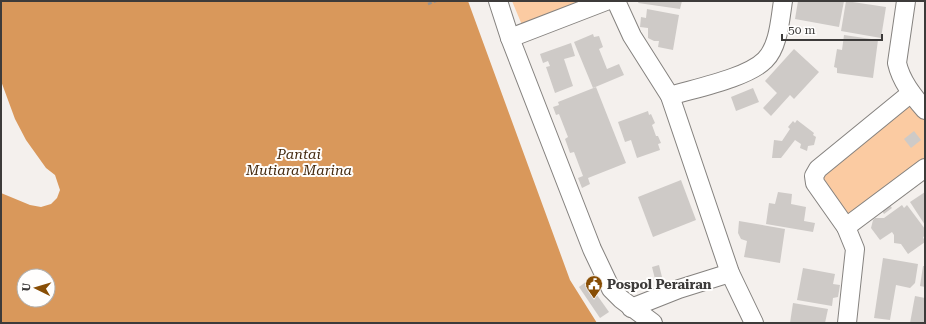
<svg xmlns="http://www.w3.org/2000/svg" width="926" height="324" font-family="'Roboto Serif',serif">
<rect width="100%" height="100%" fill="#f4f0ed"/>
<g fill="#fbcba2">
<path d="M 512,1 L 588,1 L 522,25 Z"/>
<path d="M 911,100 L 925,118 L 925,162 L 854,220 L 816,180 Z"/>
</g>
<path fill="#d9985b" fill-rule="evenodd" d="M 1,1 L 468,1 L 570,280 L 597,323 L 1,323 L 1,193 L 30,205 L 41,207 L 51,204 L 57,198 L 60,190 L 55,175 L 46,168 L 26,140 L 15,119 L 1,81 ZM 24,276 L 48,276 L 48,300 L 24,300 Z"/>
<g fill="#cecac7">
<path d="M 639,1 L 682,1 L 680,9 L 638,3 Z"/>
<path d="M 798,1 L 844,1 L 839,27 L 795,19 Z"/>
<path d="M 846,1 L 886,7 L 881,38 L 841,31 Z"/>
<path d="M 647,9 L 679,15 L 673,50 L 658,47 L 659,41 L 654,41 L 648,38 L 648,28 L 640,27 L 641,17 L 646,18 Z"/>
<path d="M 593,34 L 594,37 L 599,36 L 603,47 L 599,49 L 607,69 L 619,64 L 624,75 L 593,88 L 574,42 Z"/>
<path d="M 844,35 L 878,40 L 873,78 L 837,73 L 837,68 L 834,67 L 837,49 L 842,50 Z"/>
<path d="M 571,43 L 575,56 L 564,59 L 573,86 L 555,93 L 546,67 L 550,66 L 548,61 L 543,63 L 540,54 Z"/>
<path d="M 794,49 L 819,72 L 794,99 L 790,95 L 771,116 L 763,108 L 777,93 L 765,81 Z"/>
<path d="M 596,87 L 626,163 L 588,178 L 590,184 L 582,188 L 578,178 L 583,176 L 574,152 L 570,153 L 565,139 L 568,137 L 559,114 L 556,115 L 553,107 L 559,105 L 558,102 Z"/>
<path d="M 753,88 L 759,102 L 736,111 L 731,97 Z"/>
<path d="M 648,111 L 649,115 L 651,114 L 655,123 L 652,125 L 656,136 L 658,136 L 661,143 L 658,144 L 660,150 L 637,158 L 631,140 L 625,142 L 618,122 Z"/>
<path d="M 797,120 L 814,133 L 813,135 L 816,137 L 814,145 L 808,146 L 807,151 L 800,148 L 801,144 L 795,140 L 781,158 L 772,158 L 774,140 L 782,141 L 790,129 L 788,127 L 793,121 L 795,123 Z"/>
<path d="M 914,131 L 921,140 L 911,148 L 904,139 Z"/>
<path d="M 681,180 L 696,220 L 653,237 L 638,197 Z"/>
<path d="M 778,192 L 792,194 L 791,204 L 806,207 L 804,221 L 815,223 L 813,232 L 766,224 L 769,203 L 775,204 Z"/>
<path d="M 925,192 L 925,225 L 910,202 Z"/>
<path d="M 886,200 L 892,208 L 884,214 L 881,209 Z"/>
<path d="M 902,205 L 904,208 L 907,205 L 925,229 L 925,236 L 923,237 L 925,242 L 908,254 L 901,244 L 894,243 L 894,235 L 892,232 L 880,240 L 871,228 L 873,220 L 875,218 L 884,218 Z"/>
<path d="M 739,221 L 785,229 L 780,263 L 744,257 L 747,241 L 741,239 L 738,233 Z"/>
<path d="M 883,258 L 918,264 L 915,283 L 910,288 L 896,285 L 890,320 L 874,318 Z"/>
<path d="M 659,265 L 663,281 L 656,283 L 652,267 Z"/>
<path d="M 923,266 L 925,266 L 925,287 L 920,286 Z"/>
<path d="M 803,268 L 835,274 L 833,284 L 840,285 L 838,297 L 833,298 L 832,306 L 797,300 Z"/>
<path d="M 587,281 L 609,312 L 600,318 L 579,287 Z"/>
<path d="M 915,296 L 925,298 L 925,323 L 910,323 Z"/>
<path d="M 793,303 L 828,309 L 825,323 L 790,323 Z"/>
</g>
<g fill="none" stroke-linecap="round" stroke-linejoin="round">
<g stroke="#85827f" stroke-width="20">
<g id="minor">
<path d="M 498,1 L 510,38 L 592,249 L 611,289 L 621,299 L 653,323"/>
<path d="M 616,1 L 632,36 L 670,96 L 730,273 L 754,323"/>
<path d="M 906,1 L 897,63 C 901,81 913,96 925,110"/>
<path d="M 510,38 L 606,1"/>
<path d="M 670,96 C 696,88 747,78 765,60 C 779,46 780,19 783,1"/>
<path d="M 846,227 L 925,168"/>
<path d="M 631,308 L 679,289 L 730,273"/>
<path d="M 847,323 L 855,249 L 846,227 L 815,183 L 814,176 L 818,169 L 911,93"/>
</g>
</g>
<path stroke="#969391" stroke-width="2.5" stroke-dasharray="4 2" stroke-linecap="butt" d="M 428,4 L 436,1"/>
<use href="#minor" stroke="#fff" stroke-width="18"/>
</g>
<defs>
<g id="civic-pin" transform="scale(0.9)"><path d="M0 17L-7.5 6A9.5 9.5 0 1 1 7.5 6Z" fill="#884e05" stroke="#fffefd"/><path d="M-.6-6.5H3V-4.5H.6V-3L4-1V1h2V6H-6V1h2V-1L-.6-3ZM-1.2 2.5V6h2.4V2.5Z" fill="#fff"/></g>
</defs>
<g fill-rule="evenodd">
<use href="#civic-pin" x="594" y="284"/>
</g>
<g text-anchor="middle" stroke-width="4" stroke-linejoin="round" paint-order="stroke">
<g font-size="13" font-weight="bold" fill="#3d3b3a" stroke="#fffefd" text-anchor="start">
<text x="607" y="289">Pospol Perairan</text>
</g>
<g font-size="14" font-style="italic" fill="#44290e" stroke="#fffefd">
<text x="299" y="159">Pantai<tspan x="299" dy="16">Mutiara Marina</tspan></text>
</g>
</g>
<rect width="926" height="324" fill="none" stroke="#3d3b3a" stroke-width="4"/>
<g transform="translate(36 288) rotate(275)"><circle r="19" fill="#fffefd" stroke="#b1b0af"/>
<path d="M0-3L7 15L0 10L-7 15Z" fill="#884e05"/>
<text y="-6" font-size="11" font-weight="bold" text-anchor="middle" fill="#3d3b3a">U</text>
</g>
<path d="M782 34v6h100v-6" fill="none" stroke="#3d3b3a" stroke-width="2"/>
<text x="788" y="34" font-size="12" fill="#3d3b3a" stroke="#fffefd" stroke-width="3" paint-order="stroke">50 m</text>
</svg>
